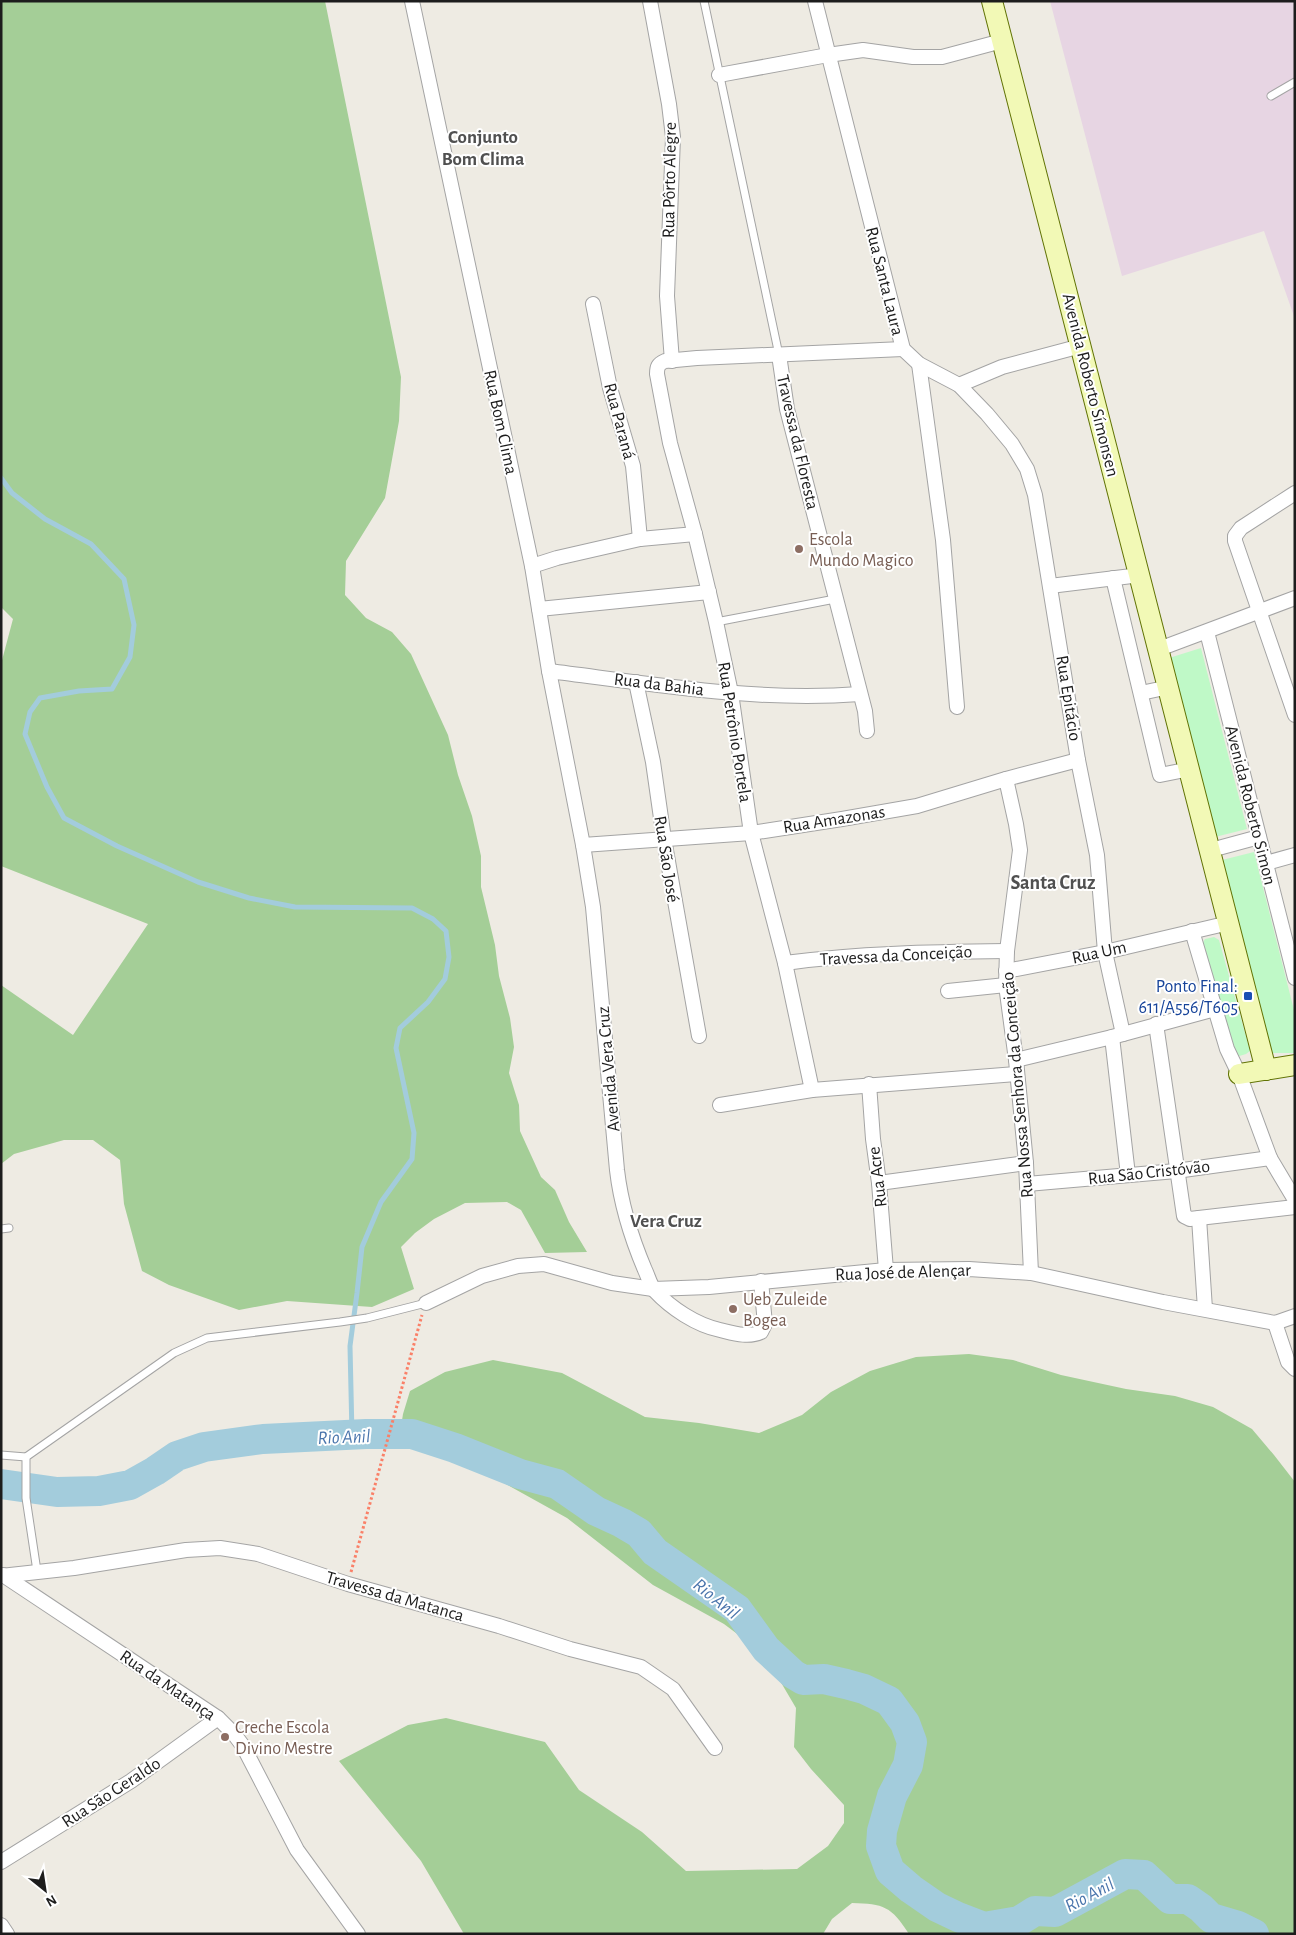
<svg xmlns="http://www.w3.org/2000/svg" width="1296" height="1935" font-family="'Alegreya Sans',sans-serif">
<rect width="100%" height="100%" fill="#eeebe3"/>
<path fill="#e7d5e3" d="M 1050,1 L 1295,1 L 1295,319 L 1264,231 L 1122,276 Z"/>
<g fill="#a4ce97">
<path d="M 1,1 L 325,1 L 401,377 L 399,421 L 385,498 L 346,561 L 345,595 L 366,618 L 392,632 L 411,654 L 448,735 L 458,775 L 472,816 L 481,856 L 481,887 L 495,945 L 499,976 L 510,1018 L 514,1047 L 509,1073 L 519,1105 L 520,1131 L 541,1177 L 555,1190 L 569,1222 L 587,1252 L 545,1253 L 521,1210 L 507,1202 L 465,1203 L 434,1219 L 415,1233 L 401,1247 L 414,1289 L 372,1307 L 287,1301 L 239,1310 L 169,1285 L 142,1271 L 124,1204 L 120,1160 L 93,1140 L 64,1140 L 14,1154 L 1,1164 L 1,985 L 73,1035 L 148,924 L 1,866 L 1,664 L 13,619 L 1,607 Z"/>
<path d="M 969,1354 L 1013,1360 L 1061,1375 L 1126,1389 L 1175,1396 L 1213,1407 L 1252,1429 L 1274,1455 L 1295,1482 L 1295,1934 L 909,1934 C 891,1906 884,1904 852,1903 L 832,1919 L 823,1934 L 464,1934 L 421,1861 L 339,1761 L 408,1725 L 446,1718 L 545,1742 L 579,1790 L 642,1832 L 686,1871 L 797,1869 L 828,1846 L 844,1823 L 844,1805 L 811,1769 L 794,1747 L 796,1708 L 776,1674 L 752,1645 L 724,1624 L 653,1585 L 567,1518 L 495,1478 L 419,1446 L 400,1433 L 403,1414 L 410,1391 L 445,1372 L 493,1360 L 562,1373 L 645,1417 L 699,1423 L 759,1433 L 802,1415 L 831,1392 L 870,1371 L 916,1357 Z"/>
</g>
<g fill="#bff9c7">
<path d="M 1201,648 L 1247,829 L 1215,837 L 1169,658 Z"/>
<path d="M 1254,852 L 1295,1014 L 1295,1053 L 1272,1053 L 1222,860 Z"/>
<path d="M 1214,937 L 1219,940 L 1250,1051 L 1246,1054 L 1236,1057 L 1202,944 L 1205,939 Z"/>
</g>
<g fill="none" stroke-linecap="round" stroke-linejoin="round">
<path stroke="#a3ccdc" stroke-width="5" d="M 1,478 L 12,493 L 45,519 L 91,544 L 124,579 L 134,625 L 130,657 L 112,689 L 79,691 L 40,698 L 30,712 L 25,734 L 47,787 L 64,818 L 117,846 L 198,882 L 249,898 L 295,907 L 412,908 L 433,919 L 446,931 L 449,957 L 445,979 L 428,1002 L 400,1028 L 396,1048 L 414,1133 L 412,1159 L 381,1202 L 362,1247 L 357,1293 L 350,1346 L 352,1435"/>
<path stroke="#a3ccdc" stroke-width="30" d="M 1,1484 L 57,1492 L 99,1491 L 130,1485 L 155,1471 L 177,1456 L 204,1447 L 263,1439 L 366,1434 L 412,1434 L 455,1448 L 520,1474 L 557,1484 L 596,1511 L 622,1523 L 639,1533 L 655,1552 L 737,1609 L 766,1649 L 793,1674 L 803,1680 L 824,1679 L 846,1684 L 864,1689 L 889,1701 L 905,1723 L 912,1742 L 908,1765 L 892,1796 L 882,1831 L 881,1846 L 890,1871 L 911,1889 L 937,1907 L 958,1917 L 984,1927 L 1019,1921 L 1035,1911 L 1055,1912 L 1125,1874 L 1144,1875 L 1170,1899 L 1188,1899 L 1201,1908 L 1211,1918 L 1238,1926 L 1254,1934"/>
<g stroke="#a4a4a4" stroke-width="9">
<g id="lane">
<path d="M 704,1 L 779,355"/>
<path d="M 1271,96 L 1295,82"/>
<path d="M 716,622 L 835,599"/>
<path d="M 1,1229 L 9,1228"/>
<path d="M 1,1455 L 26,1457"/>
<path d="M 37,1571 L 26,1498 L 26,1457 L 174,1353 L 207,1338 L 340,1322 L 367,1318 L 426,1303"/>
</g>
</g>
<g stroke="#a4a4a4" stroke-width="16">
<g id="street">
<path d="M 412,1 L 532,566 L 549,671 L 583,845 L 593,907 L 617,1170 C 621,1205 631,1237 645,1270 C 648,1276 650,1285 655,1291 C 671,1308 696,1325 720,1330 C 733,1333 748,1338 761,1332 L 765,1324 L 761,1281"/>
<path d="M 650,1 L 669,104 L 673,137 L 667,296 L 672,361"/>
<path d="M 815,1 L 903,349 L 919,364 L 959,385 L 987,414 L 1012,444 L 1027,469 L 1035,495 L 1078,760 L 1097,855 L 1105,952 L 1123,1034"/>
<path d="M 719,75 L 828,55 L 863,50 L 913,57 L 942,57 L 1002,41"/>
<path d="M 593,304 L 610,388 L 633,466 L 640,539"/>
<path d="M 779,355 L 787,409 L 865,711 L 867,731"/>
<path d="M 919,364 L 943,540 L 957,707"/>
<path d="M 959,385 L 1002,367 L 1081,346"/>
<path d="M 1295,493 L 1241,528 L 1235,536 L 1235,541 L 1295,715"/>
<path d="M 532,566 L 557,558 L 640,539 L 695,534"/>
<path d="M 1113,578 L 1160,775 L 1190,769"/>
<path d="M 1050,586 L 1140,575"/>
<path d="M 539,609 L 709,592"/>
<path d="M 1207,632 L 1295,978"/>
<path d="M 1159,649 L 1295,598"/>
<path d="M 549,671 C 652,684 756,702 860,694"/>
<path d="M 636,682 L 653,762 L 664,839 L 699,1036"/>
<path d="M 1141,693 L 1169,687"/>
<path d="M 1006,779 L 1016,824 L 1020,850 L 1007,951 L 1006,985 L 1016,1060 L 1026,1163 L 1031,1273"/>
<path d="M 583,845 L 751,833 L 842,819 L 917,806 L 1006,779 L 1078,760"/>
<path d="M 1211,850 L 1259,837"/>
<path d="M 1266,863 L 1295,855"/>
<path d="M 1192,931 L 1227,1049 L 1239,1074 L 1270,1158 L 1295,1200"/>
<path d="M 785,963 C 859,953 933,952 1007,951"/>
<path d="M 1006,971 L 1105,952 L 1229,923"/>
<path d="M 948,991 L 1006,985"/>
<path d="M 1156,1024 L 1184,1216 L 1190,1219 L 1295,1207"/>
<path d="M 1112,1037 L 1128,1175"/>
<path d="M 1016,1060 L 1112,1037 L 1215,1009"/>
<path d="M 869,1084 L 873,1139 L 879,1183 L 886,1270"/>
<path d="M 812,1090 L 785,963 L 751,833 L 731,693 L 716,622 L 695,534 L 670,443 L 657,374 C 657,367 658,364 665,361 L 697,358 L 903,349"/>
<path d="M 720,1105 L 812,1090 L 1016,1074"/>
<path d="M 879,1183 L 1026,1163"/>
<path d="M 1027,1184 L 1176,1171 L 1270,1158"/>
<path d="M 1199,1218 L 1205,1309"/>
<path d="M 426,1303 L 482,1276 L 518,1266 L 544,1264 L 612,1283 L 653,1289 L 709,1287 L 886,1270 L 969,1269 L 1031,1273 L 1163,1302 L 1275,1323 L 1295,1316"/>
<path d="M 1275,1323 L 1288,1362 L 1295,1369"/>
<path d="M 3,1575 L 218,1718 L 234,1734 L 243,1746 L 297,1850 L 358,1934"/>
<path d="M 1,1576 L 74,1568 L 186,1550 L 220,1548 L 258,1554 L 348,1584 L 499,1626 L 570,1649 L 641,1667 L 673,1689 L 715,1748"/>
<path d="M 1,1862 L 131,1781 L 218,1718"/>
<path d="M 1,1925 L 7,1934"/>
</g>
</g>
<g stroke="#617305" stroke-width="22">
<g id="secondary">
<path d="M 992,1 L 1266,1070"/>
<path d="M 1239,1074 L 1295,1065"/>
</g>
</g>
<path stroke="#fa8068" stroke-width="3" stroke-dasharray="2.5 2.5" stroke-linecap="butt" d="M 351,1572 L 422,1315"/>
<use href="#lane" stroke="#fff" stroke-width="7"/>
<use href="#street" stroke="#fff" stroke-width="14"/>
<use href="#secondary" stroke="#f2f9b6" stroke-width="20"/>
</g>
<g fill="#8d6e63" stroke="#fff" stroke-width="2">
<circle cx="799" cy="549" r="5"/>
<circle cx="733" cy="1309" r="5"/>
<circle cx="225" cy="1737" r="5"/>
</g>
<rect fill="#1a4fb4" stroke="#fff" stroke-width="2" x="1243" y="991" width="10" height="10" rx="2.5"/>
<g text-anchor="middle" stroke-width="4" stroke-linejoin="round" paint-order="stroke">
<g font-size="18" fill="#1d1d1d" stroke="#fff">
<text transform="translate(669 180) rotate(-89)" y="6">Rua Pôrto Alegre</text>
<text transform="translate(885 281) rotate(76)" y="6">Rua Santa Laura</text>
<text transform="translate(1091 385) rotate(76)" y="6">Avenida Roberto Símonsen</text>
<text transform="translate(620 421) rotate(75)" y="6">Rua Paraná</text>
<text transform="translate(501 422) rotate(78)" y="6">Rua Bom Clima</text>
<text transform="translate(798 442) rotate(77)" y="6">Travessa da Floresta</text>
<text transform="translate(659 684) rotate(7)" y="6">Rua da Bahia</text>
<text transform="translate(1069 698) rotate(81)" y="6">Rua Epitácio</text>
<text transform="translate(735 732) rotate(81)" y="6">Rua Petrônio Portela</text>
<text transform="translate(1251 805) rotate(76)" y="6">Avenida Roberto Simon</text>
<text transform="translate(834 819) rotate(-9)" y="6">Rua Amazonas</text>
<text transform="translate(667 859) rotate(81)" y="6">Rua São José</text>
<text transform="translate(1099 952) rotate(-12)" y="6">Rua Um</text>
<text transform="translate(896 955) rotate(-3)" y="6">Travessa da Conceição</text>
<text transform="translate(608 1069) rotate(-95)" y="6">Avenida Vera Cruz</text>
<text transform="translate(1017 1085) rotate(-95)" y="6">Rua Nossa Senhora da Conceição</text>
<text transform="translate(1149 1172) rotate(-6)" y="6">Rua São Cristóvão</text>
<text transform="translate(877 1177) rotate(-97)" y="6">Rua Acre</text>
<text transform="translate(903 1272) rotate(-2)" y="6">Rua José de Alençar</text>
<text transform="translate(395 1596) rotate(16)" y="6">Travessa da Matanca</text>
<text transform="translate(168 1685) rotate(34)" y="6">Rua da Matança</text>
<text transform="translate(111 1792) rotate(-33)" y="6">Rua São Geraldo</text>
</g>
<g font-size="18" fill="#785e54" stroke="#fff" text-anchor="start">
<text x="809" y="545">Escola<tspan x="809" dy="21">Mundo Magico</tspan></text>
<text x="743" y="1305">Ueb Zuleide<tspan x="743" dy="21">Bogea</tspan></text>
<text x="235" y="1733">Creche Escola<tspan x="235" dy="21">Divino Mestre</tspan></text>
</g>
<g font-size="18" fill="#164399" stroke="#fff" text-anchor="end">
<text x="1238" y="992">Ponto Final:<tspan x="1238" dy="21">611/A556/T605</tspan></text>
</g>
<g font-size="19" font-weight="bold" fill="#505050" stroke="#fff">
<text x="483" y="143">Conjunto<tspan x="483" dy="22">Bom Clima</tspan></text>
<text x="666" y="1227">Vera Cruz</text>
</g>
<g font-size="19" font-style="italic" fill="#4a75ac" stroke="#fff">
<text transform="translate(344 1436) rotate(-2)" y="7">Rio Anil</text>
<text transform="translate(717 1598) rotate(39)" y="7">Rio Anil</text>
<text transform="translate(1089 1894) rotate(-28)" y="7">Rio Anil</text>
</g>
<g font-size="20" font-weight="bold" fill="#505050" stroke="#fff">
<text x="1053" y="889">Santa Cruz</text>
</g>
</g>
<rect width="1296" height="1935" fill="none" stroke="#1d1d1d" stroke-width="5"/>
<g transform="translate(45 1890) rotate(150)" stroke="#ffffff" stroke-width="4" paint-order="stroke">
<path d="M0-4L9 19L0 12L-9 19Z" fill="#1d1d1d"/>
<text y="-8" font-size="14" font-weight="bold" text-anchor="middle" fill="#1d1d1d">N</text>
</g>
</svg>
